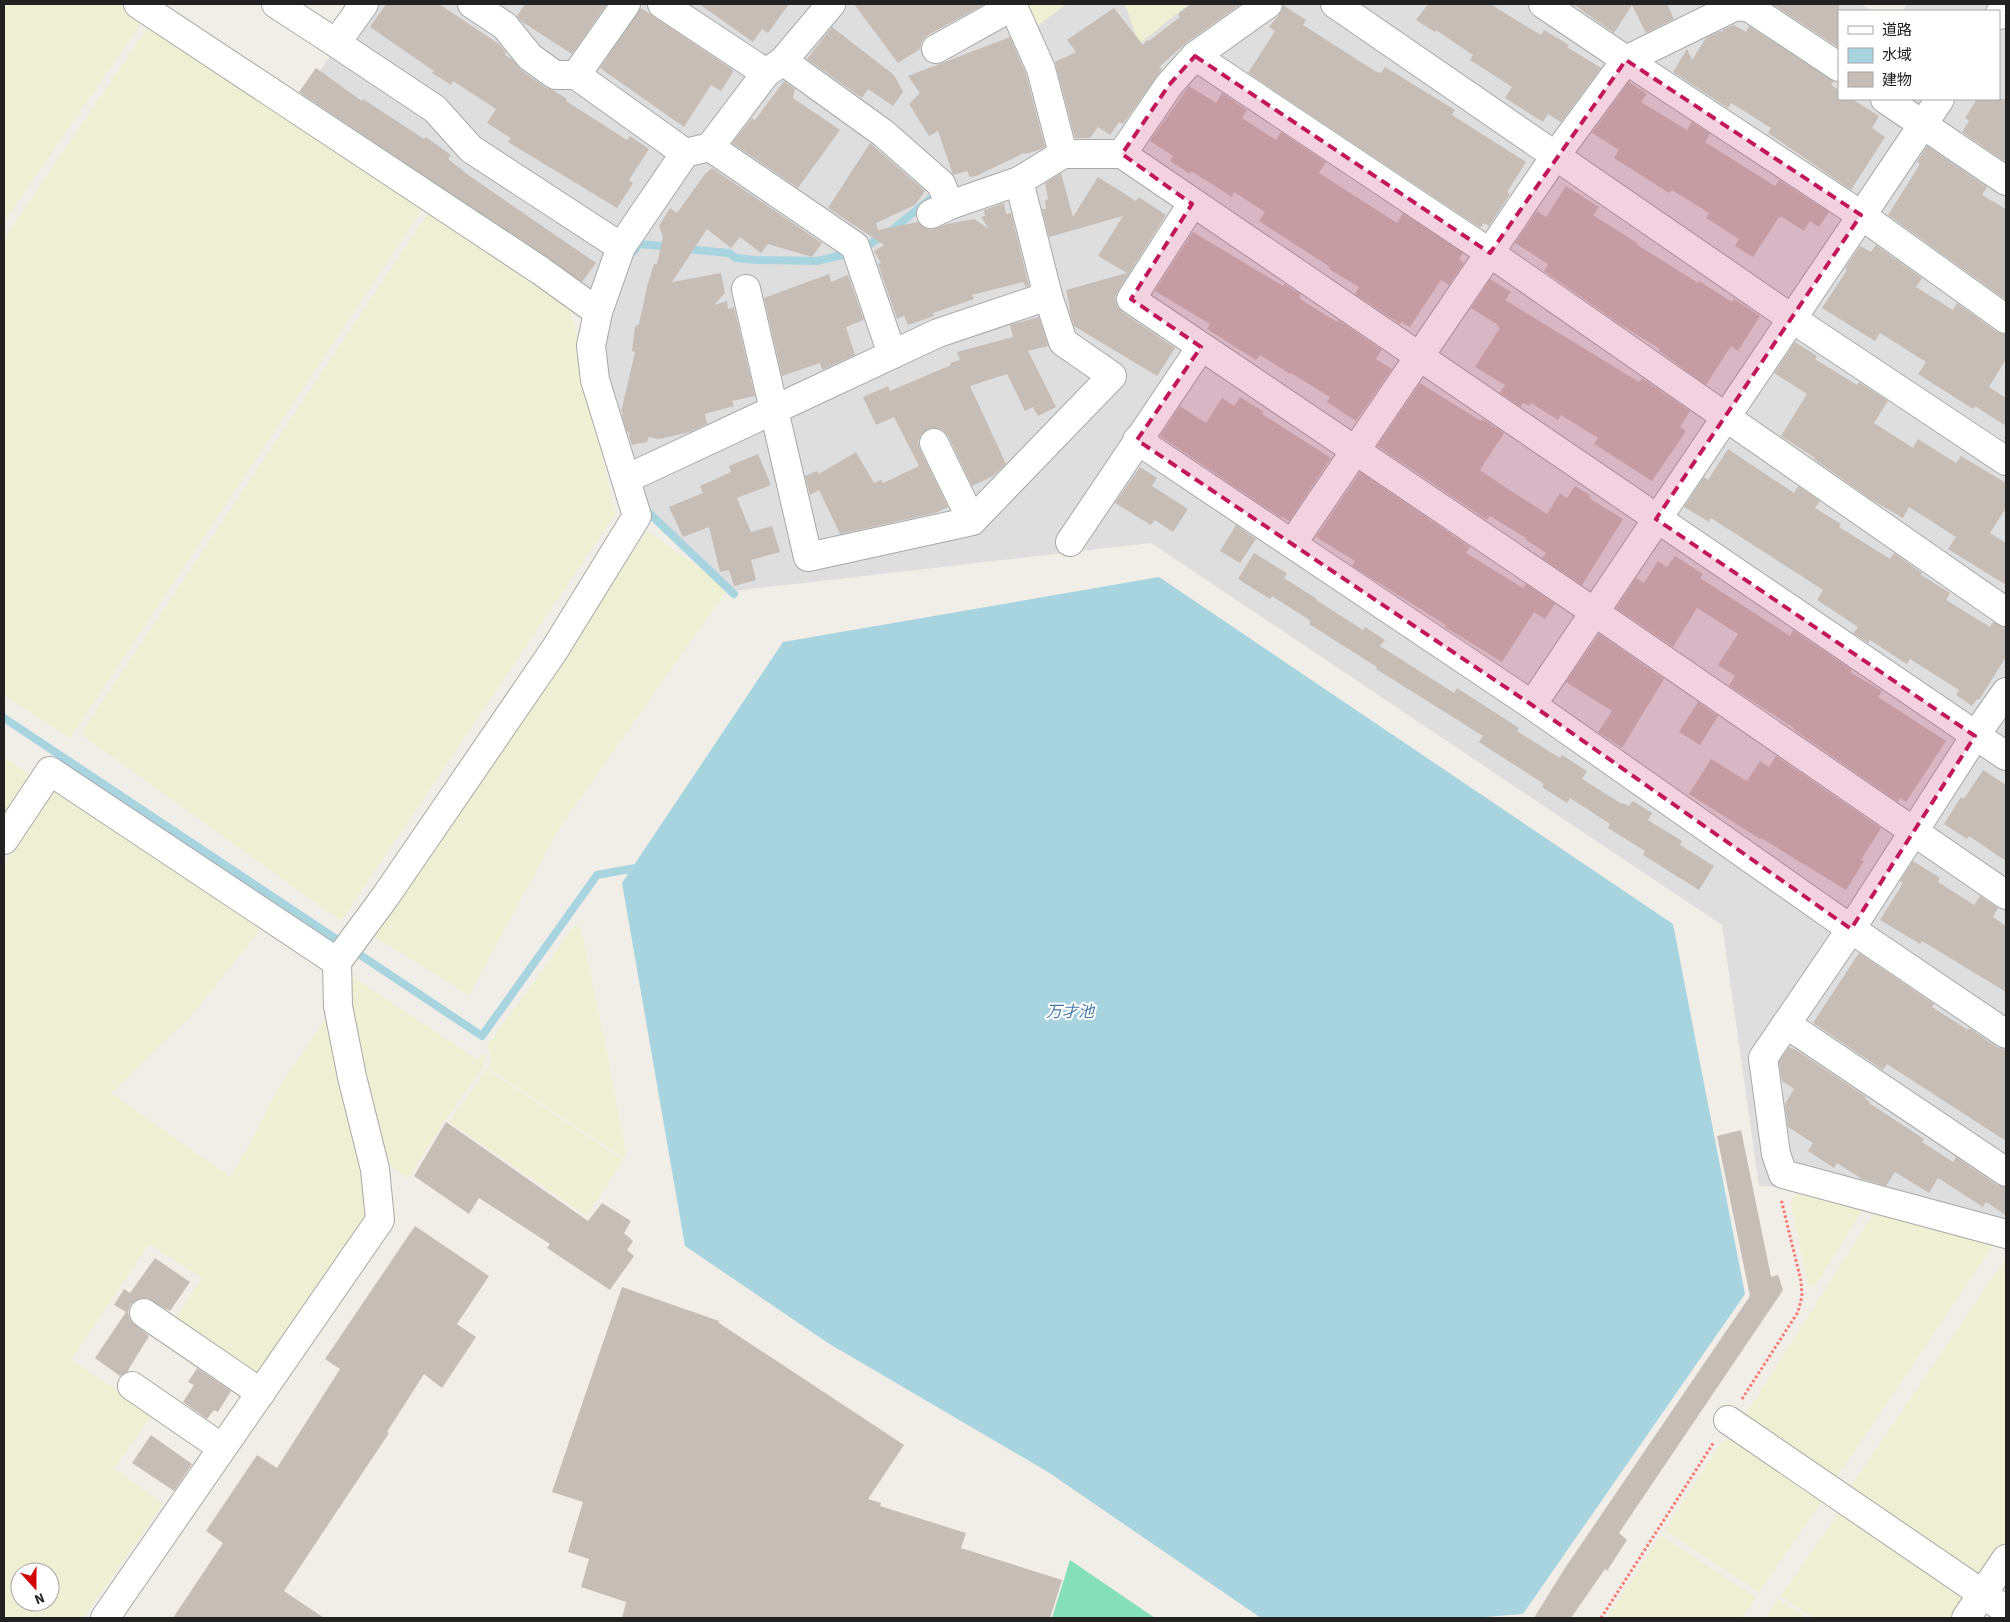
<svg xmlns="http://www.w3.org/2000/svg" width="2010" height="1622" font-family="'Source Sans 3','Noto Sans JP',sans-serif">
<rect width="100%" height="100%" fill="#f1eee8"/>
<path fill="#dfdede" d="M 366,4 L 1861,4 L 1872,11 L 1839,11 L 1839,99 L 1999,99 L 1999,11 L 1903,11 L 1907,4 L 2006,4 L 2006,1240 L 1804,1188 L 1759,1186 L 1722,925 L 1151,543 L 734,591 L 647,508 L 587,312 L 299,101 Z"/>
<g fill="#eff0d3" fill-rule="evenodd">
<path d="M 4,4 L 120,4 L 143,20 L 4,222 Z"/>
<path d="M 1018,4 L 1067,4 L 1037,26 Z"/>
<path d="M 1125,4 L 1189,4 L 1139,44 Z"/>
<path d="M 150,24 L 423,208 L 70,738 L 4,695 L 4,239 Z"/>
<path d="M 429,212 L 571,310 L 615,514 L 341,921 L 81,734 Z"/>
<path d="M 647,531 L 728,588 L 560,827 L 469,995 L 372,935 Z"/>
<path d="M 4,757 L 31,776 L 4,815 Z"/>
<path d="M 53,786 L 263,926 L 191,1016 L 111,1093 L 230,1177 L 247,1149 L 278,1089 L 331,1011 L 372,1209 L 259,1384 L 171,1325 L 202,1278 L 149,1244 L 71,1360 L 153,1414 L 114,1468 L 163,1504 L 83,1618 L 4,1618 L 4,864 ZM 20,1572 L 50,1572 L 50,1602 L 20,1602 Z"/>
<path d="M 576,924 L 581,929 L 606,1047 L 626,1154 L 624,1158 L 488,1068 L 492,1057 L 487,1046 Z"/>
<path d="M 347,973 L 478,1060 L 483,1053 L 486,1056 L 483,1066 L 445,1120 L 408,1178 L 380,1159 L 357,1064 Z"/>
<path d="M 487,1070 L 623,1160 L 587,1216 L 449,1122 Z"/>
<path d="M 1799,1192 L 1865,1206 L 1815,1286 L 1808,1285 L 1791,1204 L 1793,1197 Z"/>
<path d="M 1875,1211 L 1996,1241 L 1835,1480 L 1743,1419 Z"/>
<path d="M 2006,1258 L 2006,1545 L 1980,1583 L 1847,1492 Z"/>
<path d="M 1731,1439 L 1737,1441 L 1824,1498 L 1759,1592 L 1665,1530 L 1721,1443 L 1725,1440 Z"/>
<path d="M 1841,1510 L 1965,1594 L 1956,1618 L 1814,1618 L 1781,1596 Z"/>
<path d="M 1661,1536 L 1756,1598 L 1742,1618 L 1607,1618 Z"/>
<path d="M 1778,1599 L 1806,1618 L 1765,1618 Z"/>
</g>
<path fill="#85e0ba" d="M 1070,1560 L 1155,1618 L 1052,1618 Z"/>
<path fill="#a8d4df" d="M 1159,577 L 1673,924 L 1745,1294 L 1523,1614 L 1472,1618 L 1261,1618 L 1048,1472 L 828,1343 L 685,1246 L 622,883 L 783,642 Z"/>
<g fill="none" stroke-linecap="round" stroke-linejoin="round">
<g stroke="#a8d4df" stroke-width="8">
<path d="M 868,245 L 891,231 L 930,199"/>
<path d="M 685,249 L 729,253 L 736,258 L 756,260 L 817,261 L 846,254"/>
<path d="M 634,251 L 639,244 L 671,247"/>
<path d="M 645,506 L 647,511 L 734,594"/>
<path d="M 4,718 L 482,1036 L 597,875 L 641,867"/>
</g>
</g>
<g fill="#c6bdb7">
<path d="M 386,4 L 439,4 L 499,44 L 506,52 L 505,55 L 512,59 L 521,70 L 546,88 L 553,90 L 567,99 L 566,101 L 627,140 L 630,136 L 649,149 L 629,180 L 633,183 L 617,208 L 508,142 L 511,138 L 487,123 L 496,109 L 453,81 L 451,85 L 432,73 L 434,71 L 370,27 Z"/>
<path d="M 525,4 L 607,4 L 572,54 L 521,21 L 517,16 Z"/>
<path d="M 699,4 L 789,4 L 768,33 L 762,29 L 753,42 Z"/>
<path d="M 854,4 L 985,4 L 928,35 L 922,41 L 920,49 L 898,63 Z"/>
<path d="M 1191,4 L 1241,4 L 1186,43 L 1159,67 L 1162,69 L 1123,124 L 1119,122 L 1110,135 L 1098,127 L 1090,138 L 1075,138 L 1055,62 L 1076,52 L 1067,40 L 1114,8 L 1143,45 L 1147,40 L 1149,41 L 1180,17 L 1178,14 Z"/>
<path d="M 1428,4 L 1490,4 L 1541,35 L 1544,30 L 1569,45 L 1567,47 L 1601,68 L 1561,122 L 1548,114 L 1543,122 L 1505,98 L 1512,87 L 1470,60 L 1473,55 L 1436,30 L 1435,32 L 1416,20 Z"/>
<path d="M 1573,4 L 1667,4 L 1674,19 L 1646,33 L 1632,5 L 1614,33 Z"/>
<path d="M 1772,4 L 1839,4 L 1839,48 Z"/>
<path d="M 1283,5 L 1306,20 L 1303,25 L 1375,71 L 1381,73 L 1385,67 L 1455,110 L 1452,115 L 1526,162 L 1507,192 L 1510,194 L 1489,226 L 1484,223 L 1481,227 L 1479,227 L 1248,73 L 1275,31 L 1269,27 L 1282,11 Z"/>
<path d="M 641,8 L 733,70 L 733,72 L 721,91 L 711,85 L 684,127 L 600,68 Z"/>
<path d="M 1734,25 L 1746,32 L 1749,26 L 1834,81 L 1831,85 L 1839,90 L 1839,99 L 1852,99 L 1879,116 L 1872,128 L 1885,137 L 1851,190 L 1768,133 L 1771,128 L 1731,103 L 1728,108 L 1673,72 L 1687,49 L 1692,60 L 1706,38 L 1720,31 L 1722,32 L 1724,29 Z"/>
<path d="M 832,27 L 894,75 L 903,92 L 893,106 L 868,89 L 862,98 L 807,59 Z"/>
<path d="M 1010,37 L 1026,74 L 1045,147 L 1039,150 L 1025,154 L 1024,153 L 976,176 L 970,177 L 967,171 L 953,175 L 938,131 L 929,136 L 909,104 L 920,93 L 908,76 Z"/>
<path d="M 316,68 L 362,101 L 363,99 L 424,139 L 426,137 L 451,155 L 448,159 L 471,177 L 596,263 L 582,282 L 299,92 Z"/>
<path d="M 784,81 L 795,89 L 793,98 L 840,130 L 798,188 L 732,143 L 752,118 L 755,120 Z"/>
<path d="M 1629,82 L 1647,94 L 1641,102 L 1687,130 L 1692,122 L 1710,134 L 1705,142 L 1775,186 L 1779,180 L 1829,212 L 1819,227 L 1810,221 L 1804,231 L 1782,217 L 1781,218 L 1779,217 L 1753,257 L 1735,246 L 1739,239 L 1706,218 L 1709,213 L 1672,190 L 1669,193 L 1614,158 L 1619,150 L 1592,133 Z"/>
<path d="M 1189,86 L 1216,103 L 1222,93 L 1247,110 L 1242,118 L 1276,140 L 1281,132 L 1326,162 L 1319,173 L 1397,223 L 1403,213 L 1463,253 L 1459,259 L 1464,263 L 1449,285 L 1441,280 L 1410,327 L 1402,322 L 1400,324 L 1355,294 L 1359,287 L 1329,269 L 1330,267 L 1259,221 L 1265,212 L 1234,192 L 1232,197 L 1191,171 L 1190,174 L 1170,161 L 1173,156 L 1150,141 Z"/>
<path d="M 1977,99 L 2006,99 L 2006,157 L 2004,161 L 1962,132 L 1969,121 L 1965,118 Z"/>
<path d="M 870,143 L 925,191 L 915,205 L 876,223 L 878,230 L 918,222 L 923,227 L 930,230 L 947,224 L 974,219 L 989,229 L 981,217 L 985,216 L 984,210 L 1004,203 L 1006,214 L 1011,213 L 1029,286 L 1026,287 L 1023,282 L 972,295 L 974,299 L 933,313 L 934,316 L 908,325 L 904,316 L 897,319 L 878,264 L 881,263 L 874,251 L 884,245 L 828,208 Z"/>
<path d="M 1927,146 L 1987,187 L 1982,195 L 2006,209 L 2006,300 L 1888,215 L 1920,164 L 1917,162 Z"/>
<path d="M 712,168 L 822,243 L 812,257 L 768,244 L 761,253 L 740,237 L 731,248 L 707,229 L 672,282 L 721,273 L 725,293 L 714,305 L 727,301 L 728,309 L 734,307 L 755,396 L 732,401 L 734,406 L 705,414 L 707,424 L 690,432 L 659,439 L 649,437 L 647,442 L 632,445 L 629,436 L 630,433 L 627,432 L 622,416 L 623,412 L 621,412 L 635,352 L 632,351 L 635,327 L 639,324 L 647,287 L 654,264 L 657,264 L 663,237 L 659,226 L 670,208 L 677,213 L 705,174 Z"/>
<path d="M 1061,173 L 1073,217 L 1098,177 L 1136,201 L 1139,197 L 1166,215 L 1118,291 L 1115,298 L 1117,306 L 1122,312 L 1175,348 L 1157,376 L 1074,326 L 1069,310 L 1070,309 L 1066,290 L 1127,273 L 1098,256 L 1123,216 L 1049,237 L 1042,209 L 1046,209 L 1045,200 L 1048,199 L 1045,183 Z"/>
<path d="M 1566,186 L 1599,207 L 1593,215 L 1637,243 L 1636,244 L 1698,283 L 1699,281 L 1732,302 L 1734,299 L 1760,316 L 1738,351 L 1731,346 L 1706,385 L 1659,351 L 1660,349 L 1621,325 L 1544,271 L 1548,264 L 1515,243 L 1537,211 L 1546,217 Z"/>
<path d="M 1193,232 L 1283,286 L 1284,284 L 1300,294 L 1300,299 L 1337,322 L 1338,320 L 1382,350 L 1376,359 L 1392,369 L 1356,421 L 1327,402 L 1330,397 L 1291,373 L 1290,374 L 1260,355 L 1256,360 L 1207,329 L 1210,324 L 1155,291 L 1152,295 Z"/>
<path d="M 1876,245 L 1922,278 L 1916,287 L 1953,310 L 1957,303 L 1997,332 L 2006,334 L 2006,359 L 1989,387 L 2006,398 L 2006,426 L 1975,406 L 1973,409 L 1918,374 L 1926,362 L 1880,333 L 1875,341 L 1822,308 L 1847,270 L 1845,268 L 1860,246 L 1871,252 Z"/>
<path d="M 829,274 L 831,282 L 848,275 L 864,320 L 846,327 L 855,355 L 822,370 L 820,363 L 782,376 L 764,298 Z"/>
<path d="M 1490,279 L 1511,292 L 1505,300 L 1639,382 L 1642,378 L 1690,411 L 1680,427 L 1686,431 L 1652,481 L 1594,444 L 1598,438 L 1561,415 L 1558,420 L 1531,403 L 1529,406 L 1523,403 L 1521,407 L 1500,393 L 1505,385 L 1475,367 L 1500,328 L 1497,326 L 1498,325 L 1471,308 Z"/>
<path d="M 1039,317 L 1048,346 L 1028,351 L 1056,407 L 1038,416 L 1033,407 L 1025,411 L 1007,374 L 970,386 L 1006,464 L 993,476 L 972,486 L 948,436 L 943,430 L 936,428 L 928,429 L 921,435 L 918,442 L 920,449 L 948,507 L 935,513 L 840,534 L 819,490 L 810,495 L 805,476 L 817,471 L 819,474 L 856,452 L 874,483 L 881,480 L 883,483 L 919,466 L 894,417 L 876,425 L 863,397 L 888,386 L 890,391 L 951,365 L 950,363 L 960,360 L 957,352 L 1013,337 L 1010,325 Z"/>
<path d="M 1795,342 L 1817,356 L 1815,359 L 1857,385 L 1859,382 L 1888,401 L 1874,423 L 1913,448 L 1918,439 L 1956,463 L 1961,456 L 2006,483 L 2006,508 L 1990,533 L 2006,543 L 2006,585 L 1948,549 L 1956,537 L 1909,507 L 1903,518 L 1872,500 L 1814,459 L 1815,458 L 1781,436 L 1807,394 L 1774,373 Z"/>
<path d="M 1420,383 L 1481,421 L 1483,419 L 1504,433 L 1480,470 L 1508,489 L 1547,514 L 1560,493 L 1567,498 L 1575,486 L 1591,496 L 1589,498 L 1623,519 L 1582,585 L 1542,558 L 1546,553 L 1525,539 L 1526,538 L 1490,516 L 1487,520 L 1377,446 Z"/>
<path d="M 1240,397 L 1264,412 L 1262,414 L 1331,458 L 1289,521 L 1281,516 L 1281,518 L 1160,436 L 1180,406 L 1206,423 L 1222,398 L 1234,406 Z"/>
<path d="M 1728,449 L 1794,493 L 1798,486 L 1820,501 L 1815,508 L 1841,524 L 1839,527 L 1890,559 L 1894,553 L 1922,573 L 1921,575 L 1950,593 L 1946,600 L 1990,627 L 1993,622 L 2006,627 L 2006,657 L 1979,700 L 1977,699 L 1972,706 L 1956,695 L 1959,690 L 1910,659 L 1907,664 L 1870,640 L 1868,643 L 1853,633 L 1858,627 L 1817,600 L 1823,590 L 1711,518 L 1709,522 L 1684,507 L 1704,477 L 1708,480 Z"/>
<path d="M 758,454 L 771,485 L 737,498 L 751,532 L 772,526 L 780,552 L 751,560 L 756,580 L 734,586 L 729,570 L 720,572 L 709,527 L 683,537 L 669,507 L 703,493 L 700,486 L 731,472 L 729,466 Z"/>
<path d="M 1140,467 L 1157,478 L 1152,486 L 1188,509 L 1173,532 L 1155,520 L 1151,525 L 1115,503 Z"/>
<path d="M 1360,472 L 1470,547 L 1466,553 L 1523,588 L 1526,584 L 1555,604 L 1545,619 L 1534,612 L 1502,662 L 1445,627 L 1446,625 L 1352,566 L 1355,561 L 1316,537 Z"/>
<path d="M 1236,525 L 1256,539 L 1240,563 L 1220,551 Z"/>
<path d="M 1254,553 L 1287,573 L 1284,578 L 1317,599 L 1316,600 L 1363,630 L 1365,627 L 1385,640 L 1380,646 L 1454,693 L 1457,688 L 1519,728 L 1517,731 L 1560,758 L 1562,755 L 1587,771 L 1582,779 L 1622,804 L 1623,803 L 1629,806 L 1633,801 L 1652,813 L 1648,820 L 1682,841 L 1680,845 L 1714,866 L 1699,890 L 1643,855 L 1645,851 L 1608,828 L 1610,824 L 1570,798 L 1567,803 L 1542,787 L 1544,784 L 1479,742 L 1483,736 L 1376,669 L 1377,667 L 1309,624 L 1311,621 L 1272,596 L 1270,599 L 1238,579 Z"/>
<path d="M 1675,556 L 1703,574 L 1700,578 L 1790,636 L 1793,630 L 1852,670 L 1850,672 L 1882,691 L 1878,697 L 1946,741 L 1906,802 L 1900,798 L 1898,802 L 1793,729 L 1794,728 L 1729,686 L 1735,676 L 1718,665 L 1738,634 L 1697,608 L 1673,647 L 1616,608 L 1636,578 L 1644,583 L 1658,561 L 1667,567 Z"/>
<path d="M 1599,634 L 1664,679 L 1622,748 L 1598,732 L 1612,711 L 1566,682 Z"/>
<path d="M 1698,702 L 1718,716 L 1700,745 L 1679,732 Z"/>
<path d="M 1776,756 L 1881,828 L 1861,860 L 1864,861 L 1846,890 L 1761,838 L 1760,839 L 1689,794 L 1711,759 L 1747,781 L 1760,761 L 1769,767 Z"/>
<path d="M 1983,770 L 2006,785 L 2006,861 L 1969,836 L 1967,839 L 1944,824 L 1961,797 L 1964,799 Z"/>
<path d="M 1913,861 L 1940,878 L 1938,882 L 1974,905 L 1980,896 L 1998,908 L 1993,917 L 2006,926 L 2006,992 L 1922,941 L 1920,944 L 1880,920 L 1903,883 L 1900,881 Z"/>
<path d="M 1859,953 L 1934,1004 L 1932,1007 L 1968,1030 L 1969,1028 L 1997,1047 L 2006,1050 L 2006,1141 L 1887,1064 L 1883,1070 L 1813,1023 Z"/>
<path d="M 1789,1047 L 1796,1050 L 1866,1097 L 1865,1099 L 1870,1102 L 1869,1103 L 1924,1139 L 1922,1142 L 1953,1162 L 1956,1157 L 1997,1185 L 2006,1187 L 2006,1215 L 1986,1202 L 1983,1207 L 1938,1178 L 1929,1193 L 1895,1172 L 1886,1186 L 1862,1179 L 1837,1163 L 1834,1168 L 1808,1151 L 1813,1143 L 1788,1127 L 1785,1104 L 1794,1089 L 1782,1081 L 1779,1062 Z"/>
<path d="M 446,1122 L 588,1221 L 602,1203 L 631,1221 L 624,1233 L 633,1241 L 627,1250 L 634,1256 L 610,1290 L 547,1248 L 550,1244 L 479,1198 L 469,1214 L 414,1176 Z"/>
<path d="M 1741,1130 L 1771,1277 L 1778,1275 L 1783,1290 L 1619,1533 L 1627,1540 L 1607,1571 L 1605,1569 L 1571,1618 L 1534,1618 L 1563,1571 L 1750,1296 L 1717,1136 Z"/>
<path d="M 415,1226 L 489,1276 L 457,1324 L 476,1337 L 442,1388 L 424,1374 L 387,1432 L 389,1433 L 284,1591 L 324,1618 L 173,1618 L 223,1543 L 206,1531 L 257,1455 L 277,1468 L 340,1369 L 325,1359 Z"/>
<path d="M 155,1258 L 190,1282 L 170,1311 L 146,1298 L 138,1299 L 131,1304 L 128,1312 L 130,1320 L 149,1336 L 127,1372 L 120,1376 L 95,1358 L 126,1312 L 114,1305 L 124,1289 L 130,1293 Z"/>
<path d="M 622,1287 L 719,1321 L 719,1323 L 904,1445 L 868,1499 L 881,1503 L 880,1506 L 966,1533 L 961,1548 L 1062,1580 L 1050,1618 L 622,1618 L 626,1602 L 581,1587 L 589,1559 L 568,1552 L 583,1502 L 552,1492 Z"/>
<path d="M 197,1368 L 231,1391 L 218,1412 L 214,1410 L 207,1419 L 183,1402 L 194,1385 L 188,1382 Z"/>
<path d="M 151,1435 L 192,1464 L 174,1491 L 132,1463 Z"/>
</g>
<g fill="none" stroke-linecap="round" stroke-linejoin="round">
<g stroke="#a8a8a8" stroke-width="30">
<g id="minor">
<path d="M 138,4 L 541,271 L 598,312"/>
<path d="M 276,4 L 336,43"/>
<path d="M 364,4 L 336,43 L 435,109 L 471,149 L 621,247"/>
<path d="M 472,4 L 505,26 L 530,57 L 555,75 L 576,75 L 685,153"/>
<path d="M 662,4 L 766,73 L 783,61 L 883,133 L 941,184 L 950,205"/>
<path d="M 1012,4 L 1041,69 L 1063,154"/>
<path d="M 1335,4 L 1791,318 L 2006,461"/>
<path d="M 1543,4 L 1626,60 L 1736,6 L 1750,8 L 1839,67"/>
<path d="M 1999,15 L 2006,4"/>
<path d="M 936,49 L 1013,6"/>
<path d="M 1195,56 L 1490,253 L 2006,612"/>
<path d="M 783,61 L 831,4"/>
<path d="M 576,75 L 626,4"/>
<path d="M 1885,99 L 2006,181"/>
<path d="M 710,147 L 855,246 L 892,354"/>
<path d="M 1122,154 L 2006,756"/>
<path d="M 1192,204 L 1131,299 L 1593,611 L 2006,895"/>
<path d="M 931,214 L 950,205 L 1019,181 L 1063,154 L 1122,154 L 1169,85 L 1195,56 L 1268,4"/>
<path d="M 746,289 L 808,557 L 972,521 L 1112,376 L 1063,342 L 1048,296 L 1019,181"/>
<path d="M 1137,440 L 1532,705 L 1851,929 L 2006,1034"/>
<path d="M 934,443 L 972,521"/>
<path d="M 626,479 L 938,333 L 1048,296"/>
<path d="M 1070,542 L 1201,347"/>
<path d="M 1292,544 L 1556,155 L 1626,60 L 1861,215 L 2006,319"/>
<path d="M 2006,692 L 1975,736 L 1851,929 L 1763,1058 L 1776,1154 L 1783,1174 L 2006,1234"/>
<path d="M 1532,705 L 1940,99"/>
<path d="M 4,840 L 50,771 L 337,962"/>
<path d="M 1786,1024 L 2006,1172"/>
<path d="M 144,1313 L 261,1393"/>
<path d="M 132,1386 L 222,1448"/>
<path d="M 1728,1420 L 2006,1610"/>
<path d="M 105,1618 L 380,1220 L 375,1169 L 352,1077 L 338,1006 L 337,962 L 385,897 L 555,649 L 637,516 L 595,380 L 591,346 L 598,312 L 621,247 L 685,153 L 710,147 L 766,73"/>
<path d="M 1966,1618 L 2006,1559"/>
</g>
</g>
<g stroke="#fb786f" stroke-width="3" stroke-dasharray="2.5 2.5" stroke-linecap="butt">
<path d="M 1742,1399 L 1798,1312 L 1802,1296 L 1801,1281 L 1781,1199"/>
<path d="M 1601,1618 L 1714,1442"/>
</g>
<use href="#minor" stroke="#fff" stroke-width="28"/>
</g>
<path fill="#c2185b" fill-opacity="0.2" stroke="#c2185b" stroke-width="4" stroke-dasharray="10 6" stroke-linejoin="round" d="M 1195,56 L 1490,253 L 1626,60 L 1861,215 L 1656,519 L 1975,736 L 1851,929 L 1532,705 L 1137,440 L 1201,347 L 1131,299 L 1192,204 L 1122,154 L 1169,85 Z"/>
<g text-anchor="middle" stroke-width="4" stroke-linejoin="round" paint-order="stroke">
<g font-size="16" font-style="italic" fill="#4578a3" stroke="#fff">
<text x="1070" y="1017">万才池</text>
</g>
</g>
<rect width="2010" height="1622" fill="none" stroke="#212121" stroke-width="10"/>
<rect x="1838" y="10" width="162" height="90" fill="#ffffff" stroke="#a6a6a6"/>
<rect x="1848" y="26" width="25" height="8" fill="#ffffff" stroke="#a6a6a6"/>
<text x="1882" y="35" font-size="15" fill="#212121">道路</text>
<rect x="1848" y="48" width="25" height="15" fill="#a8d4df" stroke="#a6a6a6"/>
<text x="1882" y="60" font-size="15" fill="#212121">水域</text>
<rect x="1848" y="72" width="25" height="15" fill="#c6bdb7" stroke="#a6a6a6"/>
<text x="1882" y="85" font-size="15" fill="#212121">建物</text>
<g transform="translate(35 1587) rotate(159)"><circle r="24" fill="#ffffff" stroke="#a6a6a6"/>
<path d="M0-4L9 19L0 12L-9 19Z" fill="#d20007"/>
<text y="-8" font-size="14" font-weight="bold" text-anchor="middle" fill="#212121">N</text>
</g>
</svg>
